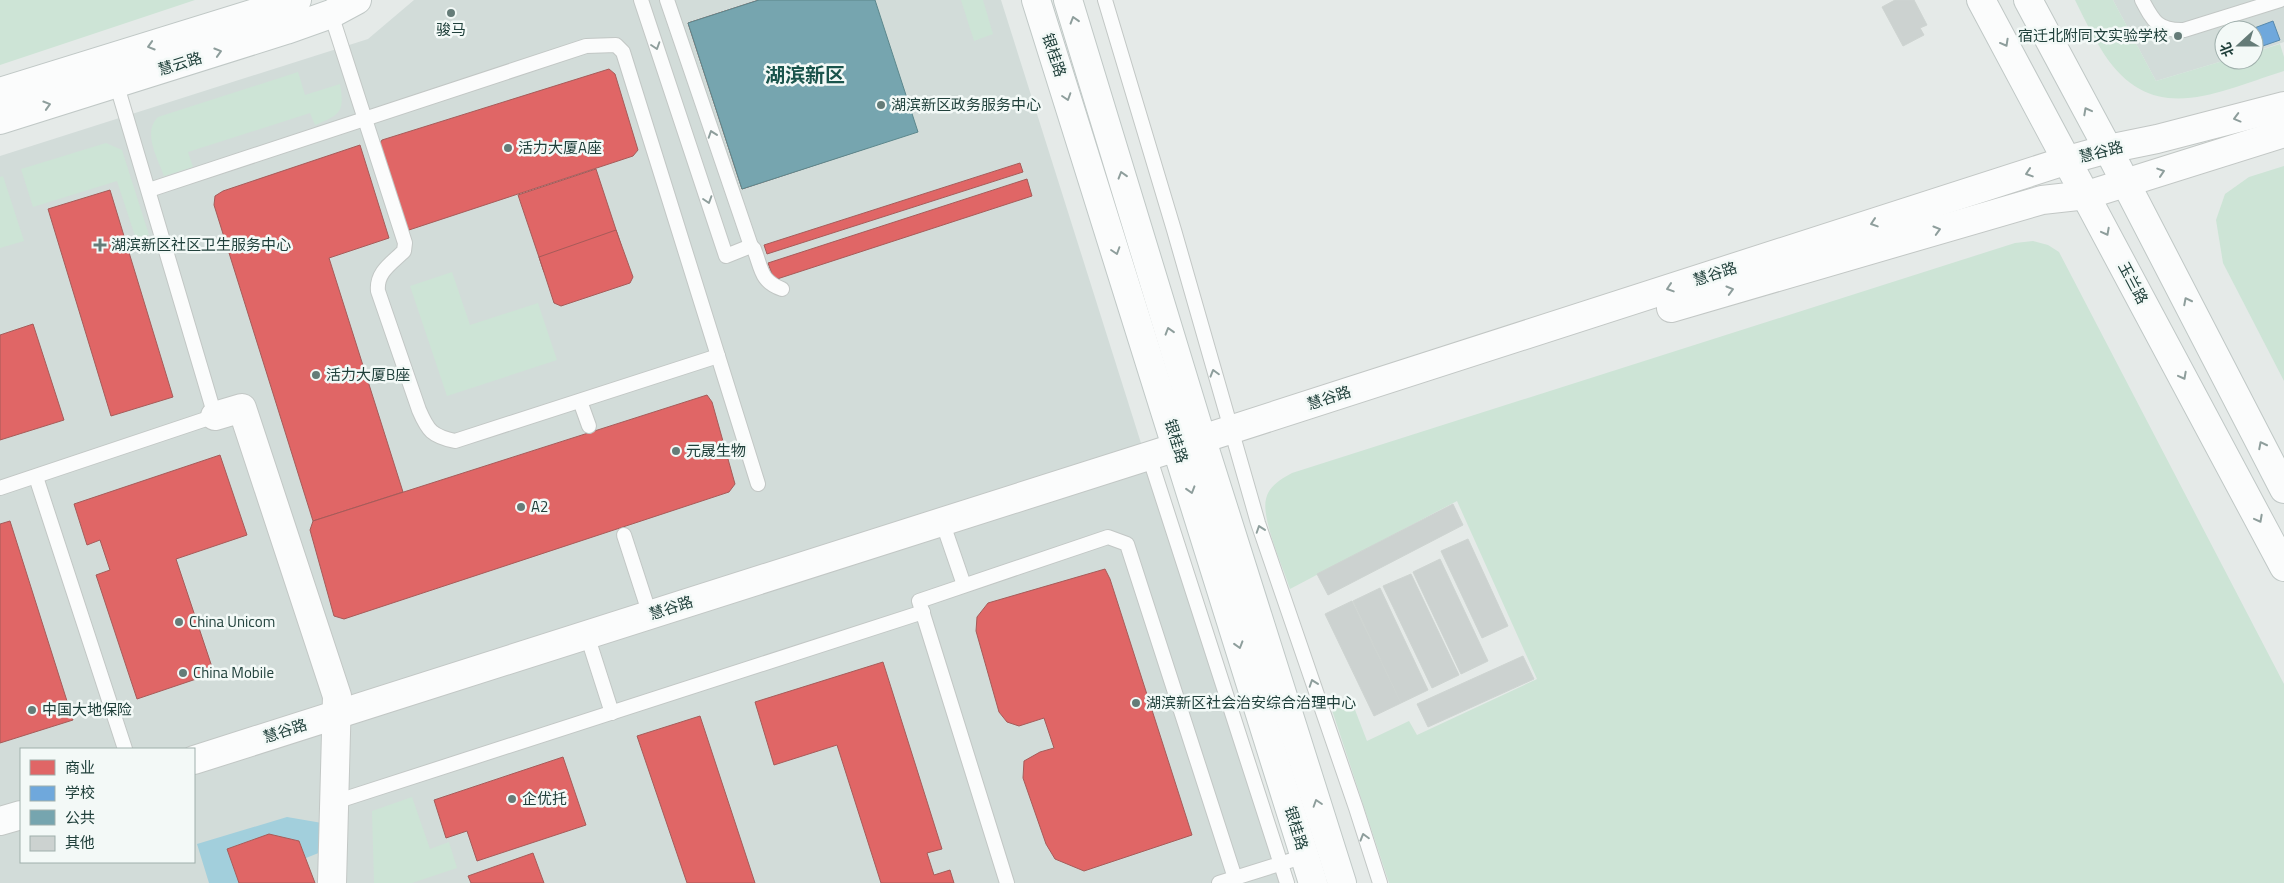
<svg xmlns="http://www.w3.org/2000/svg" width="2284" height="883" font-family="'Titillium Web','Noto Sans SC',sans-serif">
<rect width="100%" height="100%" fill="#e5eae8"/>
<g fill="#d2dcd9" fill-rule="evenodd">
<path d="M 414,0 L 1001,0 L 1280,883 L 0,883 L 0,156 L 368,39 ZM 21,749 L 194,749 L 194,862 L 21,862 Z"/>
<path d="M 2113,0 L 2284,0 L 2284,42 L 2254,52 L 2254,30 L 2224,30 L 2224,60 L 2226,60 L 2156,81 Z"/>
</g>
<g fill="#cde4d6">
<path d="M 0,0 L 195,0 L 0,65 Z"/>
<path d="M 961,0 L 983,0 L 993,34 L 974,41 Z"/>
<path d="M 2075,0 L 2113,0 L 2156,81 L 2226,60 L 2254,60 L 2254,52 L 2280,44 L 2284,57 L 2284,71 C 2216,92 2153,128 2104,54 C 2093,37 2084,18 2075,0 Z"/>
<path d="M 298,72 L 305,95 L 340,84 C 345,112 340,115 315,125 L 310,113 L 188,152 L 193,167 L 164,176 C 158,159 142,133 158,117 Z"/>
<path d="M 106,143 L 122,150 L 149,235 L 136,239 L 117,181 L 33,207 L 21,169 Z"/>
<path d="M 2284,166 L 2284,381 L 2223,263 L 2216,220 L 2225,194 L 2249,177 Z"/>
<path d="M 3,176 L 24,241 L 0,248 L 0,177 Z"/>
<path d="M 2033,241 L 2048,245 L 2059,252 L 2284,684 L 2284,883 L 1389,883 L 1332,710 L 1352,702 L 1367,741 L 1409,721 L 1417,735 L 1537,679 L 1457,501 L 1290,589 C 1284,569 1261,519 1266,499 C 1269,486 1281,479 1292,473 L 2015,243 Z"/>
<path d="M 452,272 L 470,325 L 538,303 L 557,360 L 447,396 L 410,286 Z"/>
<path d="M 412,797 L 430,849 L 449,842 L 457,868 L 412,883 L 374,883 L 372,811 Z"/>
</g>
<path fill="#a2cfdc" d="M 287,817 L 322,823 L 321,852 L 306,858 L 299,841 L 269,834 L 227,849 L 239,883 L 209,883 L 197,844 Z"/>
<g fill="#e06666" stroke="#a65b59">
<path d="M 759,0 L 819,0 L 867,148 L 742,189 L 688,23 Z"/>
<path d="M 609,69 L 615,74 L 638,150 L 633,156 L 409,230 L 403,227 L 378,146 L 382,140 Z"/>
<path d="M 360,145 L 389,238 L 329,258 L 403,492 L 313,521 L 214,205 L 215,196 L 223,191 Z"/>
<path d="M 1020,163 L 1023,172 L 767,254 L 764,245 Z"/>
<path d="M 596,169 L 621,245 L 617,253 L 549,276 L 544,272 L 518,195 Z"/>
<path d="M 1027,179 L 1032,196 L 774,280 L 768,263 Z"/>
<path d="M 110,190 L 173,397 L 111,416 L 48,209 Z"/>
<path d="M 616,230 L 633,277 L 630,283 L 561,306 L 554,303 L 539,257 Z"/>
<path d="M 33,324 L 64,420 L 0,440 L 0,335 Z"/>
<path d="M 707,395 L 712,402 L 735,484 L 729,492 L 344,619 L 334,616 L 310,530 L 313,521 Z"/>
<path d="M 220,455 L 247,535 L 176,559 L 214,673 L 137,699 L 96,575 L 110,570 L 100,540 L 87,545 L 74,504 Z"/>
<path d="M 10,521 L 73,720 L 0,743 L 0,524 Z"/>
<path d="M 1105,569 L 1110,579 L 1192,835 L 1084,871 L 1055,859 L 1046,844 L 1023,778 L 1024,761 L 1040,752 L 1054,748 L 1044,718 L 1019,726 L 1007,722 L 999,712 L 976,631 L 977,617 L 988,603 Z"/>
<path d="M 883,662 L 942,849 L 927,853 L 934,875 L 950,870 L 954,883 L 881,883 L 837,745 L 774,765 L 755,702 Z"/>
<path d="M 700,716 L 755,883 L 687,883 L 637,736 Z"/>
<path d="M 563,757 L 586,825 L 477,861 L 467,831 L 446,838 L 434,800 Z"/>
<path d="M 269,834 L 299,841 L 315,883 L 239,883 L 227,849 Z"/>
<path d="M 533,853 L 544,883 L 471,883 L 468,876 Z"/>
</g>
<path fill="#6fa8dc" stroke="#5789ac" d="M 2273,21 L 2280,40 L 2254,49 L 2254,30 L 2249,30 Z"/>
<path fill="#76a5af" stroke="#5c878c" d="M 759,0 L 875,0 L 918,132 L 742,189 L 688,23 Z"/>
<g fill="#ccd2d0" stroke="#ced4d1">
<path d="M 1895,0 L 1914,0 L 1927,25 L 1920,28 L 1924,35 L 1903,46 L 1882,7 Z"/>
<path d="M 1453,504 L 1463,525 L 1328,595 L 1317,574 Z"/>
<path d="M 1468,539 L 1508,626 L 1482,638 L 1441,551 Z"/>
<path d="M 1440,559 L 1488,661 L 1461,674 L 1413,572 Z"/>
<path d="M 1411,574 L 1459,675 L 1432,688 L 1383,586 Z"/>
<path d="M 1380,588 L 1428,690 L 1401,703 L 1353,601 Z"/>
<path d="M 1352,601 L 1401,703 L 1374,716 L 1325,614 Z"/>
<path d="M 1523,656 L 1534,679 L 1428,727 L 1417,704 Z"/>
</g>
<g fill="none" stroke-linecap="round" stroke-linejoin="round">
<g stroke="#c2c7c5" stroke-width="16">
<g id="lane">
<path d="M 641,0 L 726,256 L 751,246 L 754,249 C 762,269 760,281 782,289"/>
<path d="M 667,0 L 751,246"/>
<path d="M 1105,0 L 1174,230 L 1258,523 L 1356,808 L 1380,883"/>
<path d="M 2142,0 C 2153,21 2158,31 2184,30 L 2280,0"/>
<path d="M 331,14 L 405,243 L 404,251 C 392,263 376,272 378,291 L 419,410 C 428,431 432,436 455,441 L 718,356"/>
<path d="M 149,190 L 586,46 L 616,45 L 623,52 L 758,484"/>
<path d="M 580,401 L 589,426"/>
<path d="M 1149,456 L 1287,883"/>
<path d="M 36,477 L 125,749"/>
<path d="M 0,488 L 215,416 L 115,79"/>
<path d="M 942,521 L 964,585"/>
<path d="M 624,535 L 650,615"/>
<path d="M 587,635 L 612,713"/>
<path d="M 335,802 L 923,612"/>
<path d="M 1007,883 L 919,601 L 1108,537 L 1127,544 L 1235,878"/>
<path d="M 1219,883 L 1305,856"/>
</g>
</g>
<g stroke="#c2c7c5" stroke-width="30">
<g id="street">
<path d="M 1671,308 L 2042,200 L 2087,195 L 2284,133"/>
<path d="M 215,416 L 242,408 L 337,696 L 332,883"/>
<path d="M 194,760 L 1177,447 L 2068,160 L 2108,149 L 2157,139 L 2284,106"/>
<path d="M 0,821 L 21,815"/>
</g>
</g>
<g stroke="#c0c8c6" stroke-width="30">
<g id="secondary">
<path d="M 1036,0 L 1313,883"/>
<path d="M 1068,0 L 1207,456 L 1342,883"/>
<path d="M 1981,0 L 2284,567"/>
<path d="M 2028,0 L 2108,149 L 2284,489"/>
<path d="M 0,92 L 297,0"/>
<path d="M 0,120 L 286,30 L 331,14 L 357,0"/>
</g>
</g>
<use href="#lane" stroke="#fbfcfc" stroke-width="14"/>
<use href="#street" stroke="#fbfcfc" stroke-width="28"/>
<use href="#secondary" stroke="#fbfcfc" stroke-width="28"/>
</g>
<defs><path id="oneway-chevron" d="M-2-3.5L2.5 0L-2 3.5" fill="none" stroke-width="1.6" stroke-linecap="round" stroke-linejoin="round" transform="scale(1.25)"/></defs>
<g stroke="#8e9e9c">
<use href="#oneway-chevron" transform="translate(1074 20) rotate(-107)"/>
<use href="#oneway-chevron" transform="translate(2005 43) rotate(61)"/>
<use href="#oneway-chevron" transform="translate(151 46) rotate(163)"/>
<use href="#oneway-chevron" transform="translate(656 46) rotate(72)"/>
<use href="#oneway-chevron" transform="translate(218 52) rotate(-17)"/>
<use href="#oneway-chevron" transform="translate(1067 97) rotate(72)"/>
<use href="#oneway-chevron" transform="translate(47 105) rotate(-17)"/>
<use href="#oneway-chevron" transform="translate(2087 111) rotate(-118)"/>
<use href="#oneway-chevron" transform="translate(2237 118) rotate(165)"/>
<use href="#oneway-chevron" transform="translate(712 134) rotate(-109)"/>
<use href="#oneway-chevron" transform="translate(2161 172) rotate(-18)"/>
<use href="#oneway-chevron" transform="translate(2029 173) rotate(162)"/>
<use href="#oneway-chevron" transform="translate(1122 175) rotate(-107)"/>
<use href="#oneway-chevron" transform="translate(708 200) rotate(72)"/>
<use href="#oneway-chevron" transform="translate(1874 223) rotate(162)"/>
<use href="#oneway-chevron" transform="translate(1937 230) rotate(-16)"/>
<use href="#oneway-chevron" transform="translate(2106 232) rotate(62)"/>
<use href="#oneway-chevron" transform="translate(1116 251) rotate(72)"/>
<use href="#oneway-chevron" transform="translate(1670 288) rotate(162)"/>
<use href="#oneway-chevron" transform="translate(1730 290) rotate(-16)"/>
<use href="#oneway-chevron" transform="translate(2187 301) rotate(-117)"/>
<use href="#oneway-chevron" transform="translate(1169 331) rotate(-107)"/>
<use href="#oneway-chevron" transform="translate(1214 373) rotate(-106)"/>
<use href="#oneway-chevron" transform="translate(2183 376) rotate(62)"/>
<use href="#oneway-chevron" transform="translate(2262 445) rotate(-117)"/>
<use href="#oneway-chevron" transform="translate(1191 490) rotate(73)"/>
<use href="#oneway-chevron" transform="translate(2259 519) rotate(62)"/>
<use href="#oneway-chevron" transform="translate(1260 529) rotate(-109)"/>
<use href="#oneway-chevron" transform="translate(1239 645) rotate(73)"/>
<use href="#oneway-chevron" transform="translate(1313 683) rotate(-109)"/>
<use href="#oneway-chevron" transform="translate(1317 803) rotate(-108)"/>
<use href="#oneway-chevron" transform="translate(1364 837) rotate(-106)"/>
</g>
<g fill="#657c78" stroke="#f3f9f7" stroke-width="2">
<circle cx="451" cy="13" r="5"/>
<circle cx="2178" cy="36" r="5"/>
<circle cx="881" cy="105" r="5"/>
<circle cx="508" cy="148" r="5"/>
<path d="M97.5 237.5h5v5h5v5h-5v5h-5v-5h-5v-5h5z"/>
<circle cx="316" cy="375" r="5"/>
<circle cx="676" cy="451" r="5"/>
<circle cx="521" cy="507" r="5"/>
<circle cx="179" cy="622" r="5"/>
<circle cx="183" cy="673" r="5"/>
<circle cx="1136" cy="703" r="5"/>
<circle cx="32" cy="710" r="5"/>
<circle cx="512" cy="799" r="5"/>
</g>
<g text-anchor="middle" stroke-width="5" stroke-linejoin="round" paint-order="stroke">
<g font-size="15" fill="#20403b" stroke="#f3f9f7" text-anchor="start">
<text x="451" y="35" text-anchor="middle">骏马</text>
<text x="2168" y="41" text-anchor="end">宿迁北附同文实验学校</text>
<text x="891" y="110">湖滨新区政务服务中心</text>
<text x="518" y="153">活力大厦A座</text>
<text x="111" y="250">湖滨新区社区卫生服务中心</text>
<text x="326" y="380">活力大厦B座</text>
<text x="686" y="456">元晟生物</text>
<text x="531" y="512">A2</text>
<text x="189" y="627">China Unicom</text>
<text x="193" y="678">China Mobile</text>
<text x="1146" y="708">湖滨新区社会治安综合治理中心</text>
<text x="42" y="715">中国大地保险</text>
<text x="522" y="804">企优托</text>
</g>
<g font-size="15" fill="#20403b" stroke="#f3f9f7">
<text transform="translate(1054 55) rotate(72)" y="5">银桂路</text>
<text transform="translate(180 64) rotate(-17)" y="5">慧云路</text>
<text transform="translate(2101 152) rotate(-14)" y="5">慧谷路</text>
<text transform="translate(1715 274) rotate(-18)" y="5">慧谷路</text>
<text transform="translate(2133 283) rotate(62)" y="5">玉兰路</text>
<text transform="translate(1329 398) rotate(-18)" y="5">慧谷路</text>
<text transform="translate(1176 441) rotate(73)" y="5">银桂路</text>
<text transform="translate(671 608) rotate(-18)" y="5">慧谷路</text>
<text transform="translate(285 731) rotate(-18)" y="5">慧谷路</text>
<text transform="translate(1296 828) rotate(73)" y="5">银桂路</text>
</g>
<g font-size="20" font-weight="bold" fill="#1a544c" stroke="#f3f9f7">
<text x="805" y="82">湖滨新区</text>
</g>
</g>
<rect x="20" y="748" width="175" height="115" fill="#f3f9f7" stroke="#9fafac"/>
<rect x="30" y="760" width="25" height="15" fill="#e06666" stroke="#9fafac"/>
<text x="65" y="773" font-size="15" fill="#20403b">商业</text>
<rect x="30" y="786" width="25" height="15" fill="#6fa8dc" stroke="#9fafac"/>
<text x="65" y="798" font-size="15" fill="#20403b">学校</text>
<rect x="30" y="810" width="25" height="15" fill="#76a5af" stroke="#9fafac"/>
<text x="65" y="823" font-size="15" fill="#20403b">公共</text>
<rect x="30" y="836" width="25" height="15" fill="#ccd2d0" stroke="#9fafac"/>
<text x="65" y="848" font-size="15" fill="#20403b">其他</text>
<g transform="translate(2239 45) rotate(249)"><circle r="24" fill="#f3f9f7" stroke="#9fafac"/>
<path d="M0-4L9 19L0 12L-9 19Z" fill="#657c78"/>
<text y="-8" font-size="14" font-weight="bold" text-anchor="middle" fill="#20403b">北</text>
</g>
</svg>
